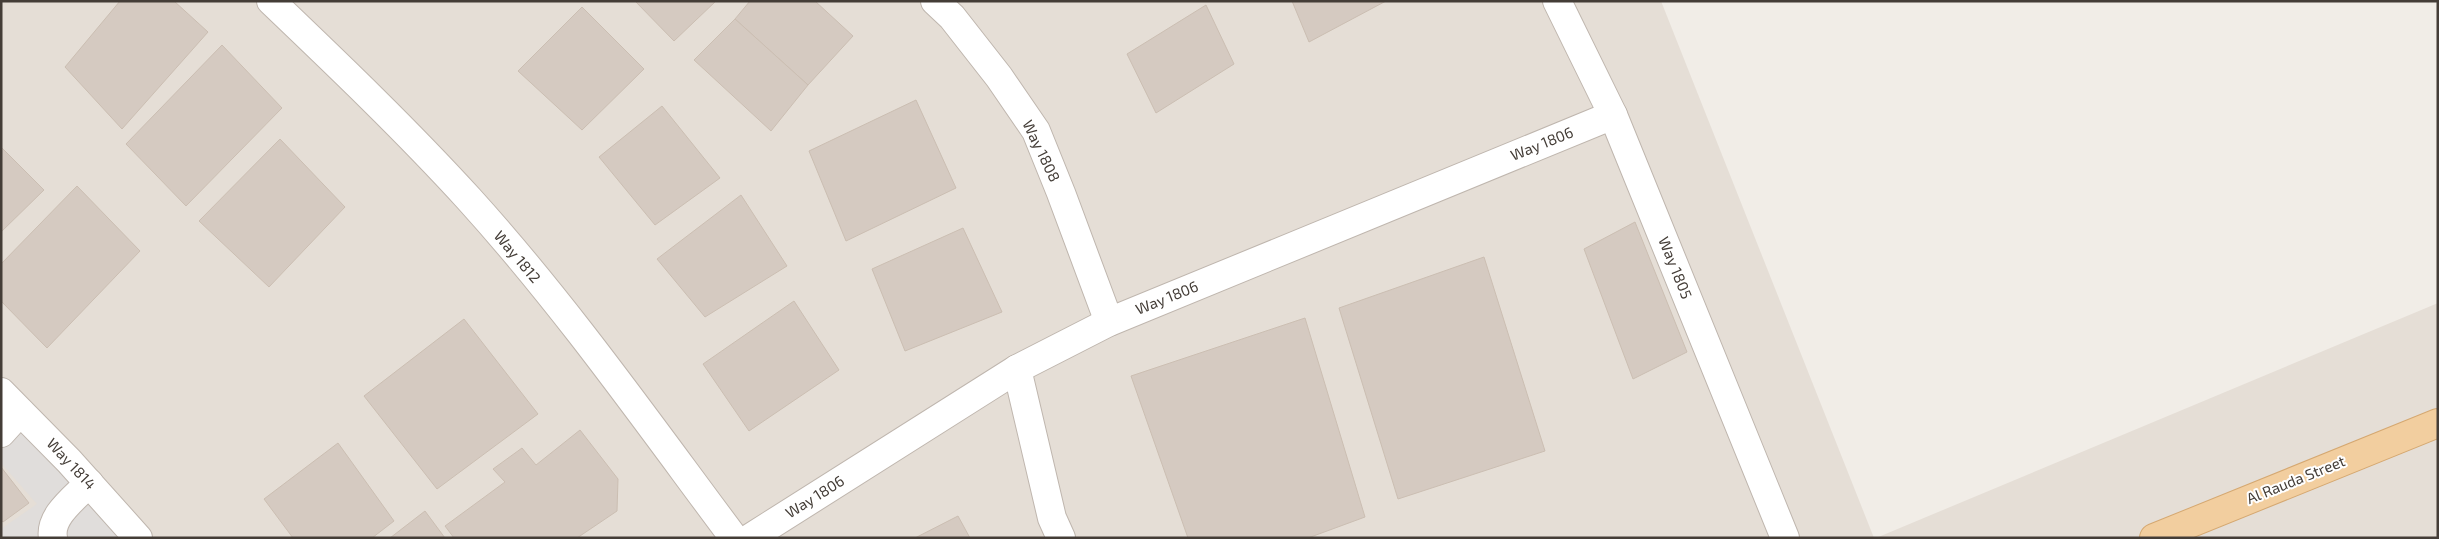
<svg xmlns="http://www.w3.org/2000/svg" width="2439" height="539" font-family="'Exo 2',sans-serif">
<rect width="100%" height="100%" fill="#f1ede7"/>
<g fill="#e5ded6">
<path d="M 1,1 L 1661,1 L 1874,538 L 1,538 Z"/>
<path d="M 2438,303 L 2438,538 L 1876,538 Z"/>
</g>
<path fill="#e0dddb" d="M 1,402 L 132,538 L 5,538 L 1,534 L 1,529 L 37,504 L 1,463 Z"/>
<g fill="#d5cac1" stroke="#cbbeb2">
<path d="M 120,1 L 174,1 L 208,32 L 122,129 L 65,67 Z"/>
<path d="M 635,1 L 716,1 L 674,41 Z"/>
<path d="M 750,1 L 815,1 L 853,36 L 808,85 L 735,19 Z"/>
<path d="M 1292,1 L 1386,1 L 1309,42 Z"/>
<path d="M 1206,5 L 1234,64 L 1156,113 L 1127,54 Z"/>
<path d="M 582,7 L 644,69 L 582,130 L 518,71 Z"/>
<path d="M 735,19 L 808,85 L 771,131 L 694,60 Z"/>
<path d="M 222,45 L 282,108 L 186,206 L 126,144 Z"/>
<path d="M 916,100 L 956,188 L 846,241 L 809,151 Z"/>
<path d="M 662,106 L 720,178 L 655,225 L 599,157 Z"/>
<path d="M 280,139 L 345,207 L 269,287 L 199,221 Z"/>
<path d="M 1,147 L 44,190 L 1,232 Z"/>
<path d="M 77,186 L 140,251 L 47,348 L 1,301 L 1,264 Z"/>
<path d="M 741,195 L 787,266 L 705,317 L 657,259 Z"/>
<path d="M 1635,222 L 1687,352 L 1633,379 L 1584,249 Z"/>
<path d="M 963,228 L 1002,312 L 905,351 L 872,269 Z"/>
<path d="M 1484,257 L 1545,451 L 1398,499 L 1339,308 Z"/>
<path d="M 794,301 L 839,370 L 749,431 L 703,364 Z"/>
<path d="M 1305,318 L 1365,517 L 1308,538 L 1188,538 L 1131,376 Z"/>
<path d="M 464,319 L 538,414 L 437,489 L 364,396 Z"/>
<path d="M 580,430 L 618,479 L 617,511 L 577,538 L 454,538 L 445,526 L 505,482 L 493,469 L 522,448 L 536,465 Z"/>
<path d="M 338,443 L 394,521 L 372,538 L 293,538 L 264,499 Z"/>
<path d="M 1,467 L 29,503 L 3,522 L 1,520 Z"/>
<path d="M 425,511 L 445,538 L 390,538 Z"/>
<path d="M 958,516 L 970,538 L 915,538 Z"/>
</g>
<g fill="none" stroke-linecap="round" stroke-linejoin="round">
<g stroke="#bfb6ae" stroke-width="30">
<g id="minor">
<path d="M 271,1 C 338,65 406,130 469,199 C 565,305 648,423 734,538"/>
<path d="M 935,1 L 952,17 L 999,77 L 1036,131 L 1061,193 L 1109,322"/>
<path d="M 1557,1 L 1613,115 L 1785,538"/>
<path d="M 1017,369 L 1052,518 L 1061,538"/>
<path d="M 1,392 L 69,461 L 138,538"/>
<path d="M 1,433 L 20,412"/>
<path d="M 53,538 C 49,516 75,498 89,483"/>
<path d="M 750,538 L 1017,369 L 1109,322 L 1613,115"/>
</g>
</g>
<g stroke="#d5a871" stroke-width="30">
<path id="major" d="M 2154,538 L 2438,423"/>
</g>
<use href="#minor" stroke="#fff" stroke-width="28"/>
<use href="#major" stroke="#f2ce9f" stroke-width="28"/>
</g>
<g text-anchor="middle" stroke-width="4" stroke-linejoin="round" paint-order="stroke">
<g font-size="15" fill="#443d37" stroke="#fff">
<text transform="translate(1542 144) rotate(-22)" y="5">Way 1806</text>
<text transform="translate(1041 151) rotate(64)" y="5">Way 1808</text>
<text transform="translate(517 257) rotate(50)" y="5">Way 1812</text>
<text transform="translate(1675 268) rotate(68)" y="5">Way 1805</text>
<text transform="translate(1167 298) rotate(-22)" y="5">Way 1806</text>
<text transform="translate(71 464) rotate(47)" y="5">Way 1814</text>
<text transform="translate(2296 480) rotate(-22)" y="5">Al Rauda Street</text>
<text transform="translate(815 497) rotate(-32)" y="5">Way 1806</text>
</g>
</g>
<rect width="2439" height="539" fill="none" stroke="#443d37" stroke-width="5"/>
</svg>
